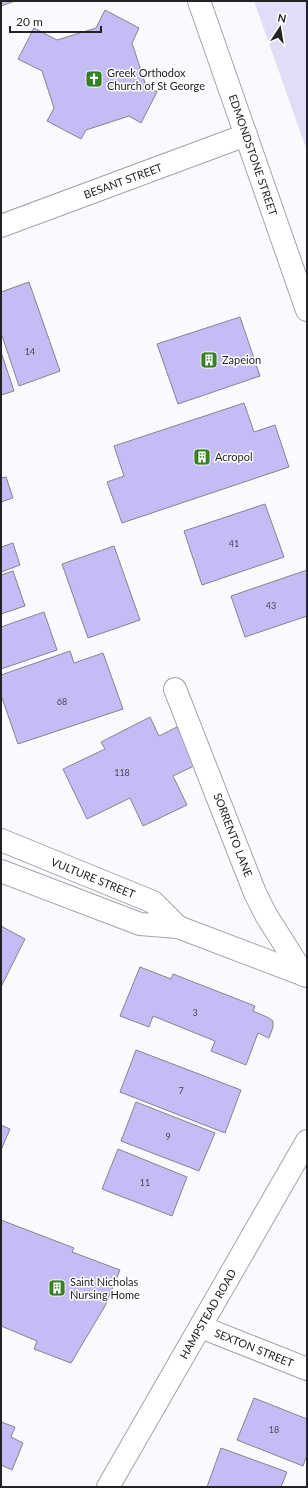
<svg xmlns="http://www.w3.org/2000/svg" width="308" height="1488" font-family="Lato,sans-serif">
<rect width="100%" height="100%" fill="#fafafe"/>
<path fill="#e0def6" d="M 254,1 L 307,1 L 307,151 Z"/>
<g fill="#c4bcf5" stroke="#85848d">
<path d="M 1,1 L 15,1 L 1,6 Z"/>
<path d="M 105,10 L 139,28 L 132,43 L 146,86 L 157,92 L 141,123 L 129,116 L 86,130 L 81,139 L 47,121 L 54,108 L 42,71 L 18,59 L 34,28 L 57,40 L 96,28 Z"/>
<path d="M 29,282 L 60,371 L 19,386 L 1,333 L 1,292 Z"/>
<path d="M 240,317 L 260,376 L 178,404 L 157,344 Z"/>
<path d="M 1,352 L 14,391 L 1,395 Z"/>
<path d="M 244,403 L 254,432 L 275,425 L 289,467 L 122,523 L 107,482 L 124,476 L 114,446 Z"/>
<path d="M 6,477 L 13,498 L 1,502 L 1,478 Z"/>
<path d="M 265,504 L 284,557 L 202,585 L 184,531 Z"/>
<path d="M 13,543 L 20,565 L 1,572 L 1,547 Z"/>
<path d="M 114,546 L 140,620 L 88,638 L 62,564 Z"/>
<path d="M 307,570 L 307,616 L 245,637 L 231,596 Z"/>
<path d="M 13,571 L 25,606 L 1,614 L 1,575 Z"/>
<path d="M 44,612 L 57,650 L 1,669 L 1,627 Z"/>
<path d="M 70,651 L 74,663 L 103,653 L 123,709 L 18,744 L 1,695 L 1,675 Z"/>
<path d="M 150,717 L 159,736 L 179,726 L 198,764 L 173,776 L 187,805 L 143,826 L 130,798 L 87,819 L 63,769 L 105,749 L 101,742 Z"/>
<path d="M 1,926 L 25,939 L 1,987 Z"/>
<path d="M 140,967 L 171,979 L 173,974 L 255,1006 L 253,1011 L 267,1017 L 273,1021 L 273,1027 L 269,1038 L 258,1033 L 246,1065 L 211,1051 L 215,1041 L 153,1016 L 149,1027 L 120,1016 Z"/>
<path d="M 136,1050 L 241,1090 L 225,1133 L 120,1092 Z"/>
<path d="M 136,1102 L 215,1133 L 199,1171 L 121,1141 Z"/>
<path d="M 1,1125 L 10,1129 L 1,1150 Z"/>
<path d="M 118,1149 L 187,1177 L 172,1216 L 102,1189 Z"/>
<path d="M 1,1220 L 74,1248 L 72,1252 L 120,1270 L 105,1306 L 71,1363 L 34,1349 L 37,1341 L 1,1326 Z"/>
<path d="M 254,1398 L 307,1419 L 307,1455 L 303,1466 L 237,1440 Z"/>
<path d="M 1,1422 L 15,1427 L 11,1437 L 23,1443 L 12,1470 L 1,1465 Z"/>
<path d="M 221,1448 L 287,1472 L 281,1487 L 207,1487 Z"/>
</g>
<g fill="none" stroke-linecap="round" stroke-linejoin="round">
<g stroke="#a3a2ab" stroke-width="24">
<g id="minor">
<path d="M 199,1 L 307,310"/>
<path d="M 1,226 L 246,135"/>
<path d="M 175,689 L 255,893 L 266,915 L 304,975"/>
<path d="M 201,1327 L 307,1369"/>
<path d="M 108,1487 L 307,1141"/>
</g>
</g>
<g stroke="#a3a2ab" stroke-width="24">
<g id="major">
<path d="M 1,840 L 153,902 L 178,927"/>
<path d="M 1,871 L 140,924 L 178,927 L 307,976"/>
</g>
</g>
<use href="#minor" stroke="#fff" stroke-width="22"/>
<use href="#major" stroke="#fff" stroke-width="22"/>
</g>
<defs>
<g id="church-square" transform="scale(0.9)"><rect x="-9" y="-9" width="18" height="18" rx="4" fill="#368028" stroke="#fff"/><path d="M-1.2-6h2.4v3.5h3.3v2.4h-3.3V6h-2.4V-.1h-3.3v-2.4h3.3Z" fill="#fff"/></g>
<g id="building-square" transform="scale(0.9)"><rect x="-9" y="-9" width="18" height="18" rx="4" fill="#368028" stroke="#fff"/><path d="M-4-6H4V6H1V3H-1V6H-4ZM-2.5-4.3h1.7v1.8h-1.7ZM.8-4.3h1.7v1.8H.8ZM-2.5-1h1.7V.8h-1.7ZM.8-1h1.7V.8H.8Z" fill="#fff"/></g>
</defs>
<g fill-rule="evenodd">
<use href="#church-square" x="94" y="79"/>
<use href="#building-square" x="209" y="360"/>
<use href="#building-square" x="202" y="457"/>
<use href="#building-square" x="57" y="1288"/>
</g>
<g text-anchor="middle" stroke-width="3" stroke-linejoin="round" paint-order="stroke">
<g font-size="9" fill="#4b495a">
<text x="30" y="355">14</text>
<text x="234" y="547">41</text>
<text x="271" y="609">43</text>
<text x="62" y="705">68</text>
<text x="122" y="776">118</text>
<text x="195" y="1016">3</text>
<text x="181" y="1094">7</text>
<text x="168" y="1140">9</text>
<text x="145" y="1186">11</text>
<text x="274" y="1433">18</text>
</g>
<g font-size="11" fill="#232326" stroke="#fff" text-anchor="start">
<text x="107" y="77">Greek Orthodox<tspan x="107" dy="13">Church of St George</tspan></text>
<text x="222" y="364">Zapeion</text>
<text x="215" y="461">Acropol</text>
<text x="70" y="1286">Saint Nicholas<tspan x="70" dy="13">Nursing Home</tspan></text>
</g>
<g font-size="11" fill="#232326" stroke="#fff">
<text transform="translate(253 155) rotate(71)" y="4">EDMONDSTONE STREET</text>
<text transform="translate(123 181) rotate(-20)" y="4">BESANT STREET</text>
<text transform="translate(233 835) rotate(69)" y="4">SORRENTO LANE</text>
<text transform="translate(93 878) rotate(22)" y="4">VULTURE STREET</text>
<text transform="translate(208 1314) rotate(-60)" y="4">HAMPSTEAD ROAD</text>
<text transform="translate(254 1348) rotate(22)" y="4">SEXTON STREET</text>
</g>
</g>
<rect width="308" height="1488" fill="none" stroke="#232326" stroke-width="4"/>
<g transform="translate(280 28) rotate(12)" stroke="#ffffff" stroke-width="3" paint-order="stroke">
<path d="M0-3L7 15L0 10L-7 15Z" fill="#232326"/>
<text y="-6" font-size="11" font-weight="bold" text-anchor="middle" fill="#232326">N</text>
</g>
<path d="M10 26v6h91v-6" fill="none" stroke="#232326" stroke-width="2"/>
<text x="16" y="26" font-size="12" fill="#232326" stroke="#ffffff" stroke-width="3" paint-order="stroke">20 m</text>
</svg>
